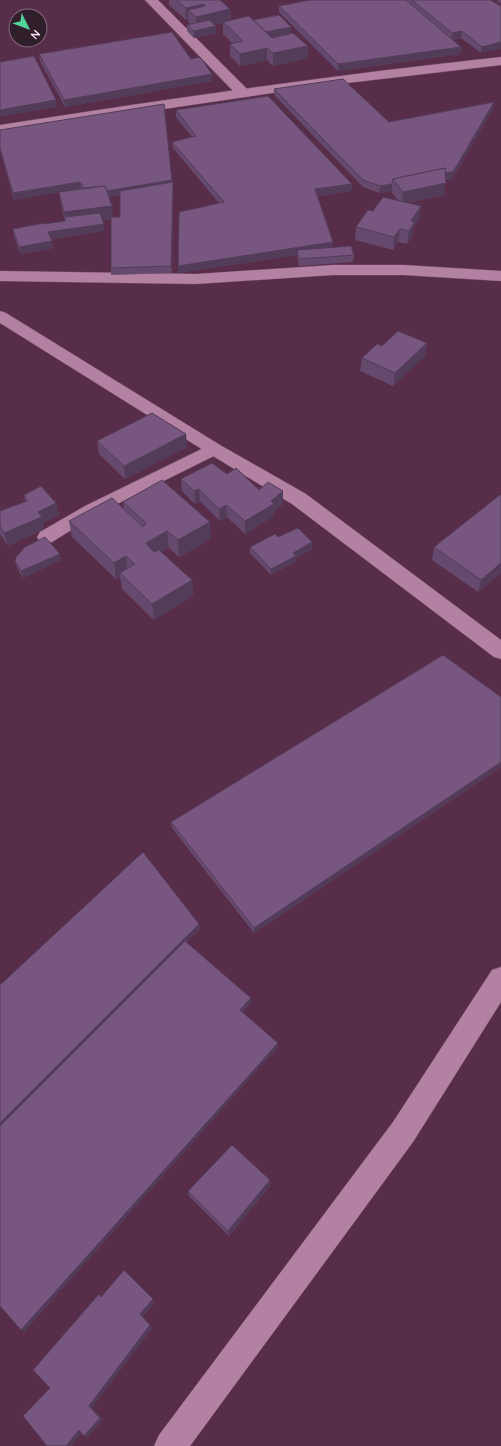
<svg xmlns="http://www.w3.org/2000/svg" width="501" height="1446" font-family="Quicksand,sans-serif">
<rect width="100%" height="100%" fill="#572d4a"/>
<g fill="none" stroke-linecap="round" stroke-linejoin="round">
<g stroke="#724d67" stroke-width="1">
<path id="service" d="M 214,443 L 220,445 L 222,449 L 220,453 L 97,514 L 52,542 L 46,543 L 40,542 L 37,537 L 40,532 L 85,506 Z"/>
</g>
<g stroke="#724d67" stroke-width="1">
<g id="minor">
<path d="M 145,0 L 158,0 L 248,90 L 250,93 L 248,96 L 238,96 Z"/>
<path d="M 333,265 L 404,265 L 501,271 L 501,281 L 404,275 L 333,275 L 196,284 L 0,281 L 0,271 L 196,274 Z"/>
<path d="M 0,311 L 6,313 L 220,445 L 306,494 L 501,640 L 501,659 L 494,657 L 292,504 L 208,453 L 0,323 Z"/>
<path d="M 501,967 L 501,1002 L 413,1142 L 190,1446 L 154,1446 L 159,1435 L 393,1122 L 492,970 Z"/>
</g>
</g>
<g stroke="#724d67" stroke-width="1">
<path id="tertiary" d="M 501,57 L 501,65 L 313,87 L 0,133 L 0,125 C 167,99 333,75 501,57 Z"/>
</g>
<use href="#service" fill="#b381a2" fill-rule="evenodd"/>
<use href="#minor" fill="#b381a2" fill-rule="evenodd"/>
<use href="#tertiary" fill="#b381a2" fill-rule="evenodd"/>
</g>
<g fill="#664a6d" fill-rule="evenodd">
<path d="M 169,0 L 220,0 L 230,9 L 231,20 L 253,20 L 291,33 L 308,46 L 307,58 L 273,66 L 267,60 L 240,66 L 230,56 L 230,44 L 233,44 L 223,34 L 223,22 L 214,25 L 216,26 L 216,33 L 194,38 L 187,31 L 187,25 L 191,24 L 188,22 L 188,20 L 186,20 L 169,5 Z"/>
<path d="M 310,0 L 490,0 L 481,53 L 461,38 L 452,40 L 461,47 L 460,54 L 338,71 L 279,12 L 279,6 Z"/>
<path d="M 498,0 L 501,0 L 501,3 L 498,2 Z"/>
<path d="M 39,54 L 191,59 L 212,74 L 212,81 L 65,107 L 40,61 Z"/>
<path d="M 274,89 L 389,122 L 494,102 L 493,109 L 452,179 L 446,180 L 444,195 L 407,203 L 421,206 L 419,219 L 414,227 L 413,235 L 407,244 L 398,242 L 393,250 L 355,240 L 356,227 L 373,211 L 399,201 L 391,192 L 392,191 L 379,193 L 363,187 L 274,95 Z"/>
<path d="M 176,110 L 352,184 L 351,191 L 317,196 L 333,242 L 332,248 L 354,255 L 353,262 L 299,266 L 297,257 L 297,255 L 178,273 L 178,266 L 219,203 L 173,148 L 172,142 L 192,137 L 176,117 Z"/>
<path d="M 0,130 L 172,182 L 173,182 L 173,189 L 172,273 L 111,275 L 111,219 L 102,220 L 104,224 L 104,231 L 51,239 L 53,248 L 20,254 L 14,236 L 13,229 L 65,221 L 61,205 L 59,192 L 14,200 L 0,150 ZM 120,195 L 120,217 L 113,217 L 109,197 Z"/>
<path d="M 427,343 L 425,356 L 393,386 L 360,371 L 362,358 Z"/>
<path d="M 97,441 L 187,447 L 125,479 L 99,454 Z"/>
<path d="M 227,474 L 259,490 L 283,504 L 274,511 L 274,516 L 245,534 L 227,517 L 220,521 L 200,501 L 195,504 L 182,491 L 181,479 Z"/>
<path d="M 24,495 L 56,503 L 59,515 L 43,523 L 44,529 L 8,546 L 0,534 L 0,511 L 25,502 Z"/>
<path d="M 123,502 L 211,539 L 179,557 L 169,548 L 161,552 L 192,580 L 193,596 L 154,620 L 122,589 L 120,577 L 116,579 L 72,537 L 69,521 L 124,509 Z"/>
<path d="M 278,537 L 312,549 L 296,558 L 295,562 L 271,575 L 250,553 L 250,547 Z"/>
<path d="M 434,547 L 501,573 L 478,592 L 432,560 Z"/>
<path d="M 61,560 L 23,578 L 17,568 L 15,561 Z"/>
<path d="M 501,697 L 501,767 L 254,933 L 172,828 L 171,822 Z"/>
<path d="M 270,1180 L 270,1186 L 229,1236 L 189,1196 L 188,1191 Z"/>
</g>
<g fill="#533c59">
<path d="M 204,4 L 204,15 L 230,9 L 231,21 L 196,29 L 196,17 L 188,10 L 188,20 L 186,20 L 186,8 Z"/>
<path d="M 216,26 L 216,33 L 194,38 L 194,31 Z"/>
<path d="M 291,27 L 291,33 L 264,39 L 264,33 Z"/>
<path d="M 462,31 L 461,38 L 451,40 L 452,33 Z"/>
<path d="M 501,42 L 501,49 L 481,53 L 482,47 Z"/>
<path d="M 308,46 L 307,58 L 273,66 L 273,53 Z"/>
<path d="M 461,47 L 460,54 L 338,71 L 338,64 Z"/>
<path d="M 267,48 L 267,60 L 240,66 L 240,54 Z"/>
<path d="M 212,74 L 212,81 L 65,107 L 64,100 Z"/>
<path d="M 56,100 L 57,107 L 0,117 L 0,110 Z"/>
<path d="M 494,102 L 493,109 L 452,179 L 401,189 Z"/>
<path d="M 172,180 L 172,187 L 87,201 L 86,194 Z"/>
<path d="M 80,182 L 81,189 L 14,200 L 13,193 Z"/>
<path d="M 173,182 L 173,189 L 172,273 L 171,266 Z"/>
<path d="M 446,183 L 444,195 L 402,204 L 403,192 Z"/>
<path d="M 352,184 L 351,191 L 314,196 L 315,189 Z"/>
<path d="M 392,184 L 392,191 L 379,193 L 380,186 Z"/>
<path d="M 112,206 L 113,219 L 66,224 L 64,212 Z"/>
<path d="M 421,206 L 419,219 L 414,227 L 413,235 L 407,244 L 409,231 L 411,221 Z"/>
<path d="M 104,224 L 104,231 L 49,239 L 48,232 Z"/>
<path d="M 400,229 L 398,242 L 393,250 L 394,237 Z"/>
<path d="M 52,241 L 53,248 L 20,254 L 19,247 Z"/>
<path d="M 333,242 L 332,249 L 297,250 L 297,255 L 178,273 L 178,266 Z"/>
<path d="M 427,343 L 425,356 L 393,386 L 395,373 Z"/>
<path d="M 186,434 L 187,447 L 125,479 L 124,466 Z"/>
<path d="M 199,489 L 200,501 L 195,504 L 194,491 Z"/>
<path d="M 283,491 L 283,504 L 274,511 L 274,516 L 245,534 L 245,521 Z"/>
<path d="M 56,503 L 59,515 L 43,523 L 44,529 L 8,546 L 4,533 L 38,512 Z"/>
<path d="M 226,505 L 227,517 L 220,521 L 219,509 Z"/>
<path d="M 210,522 L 211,539 L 179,557 L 178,540 Z"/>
<path d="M 167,531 L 169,548 L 147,560 L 146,543 Z"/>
<path d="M 312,542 L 312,549 L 296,558 L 295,562 L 271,575 L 271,569 L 293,553 Z"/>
<path d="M 60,554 L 61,560 L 23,578 L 21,571 Z"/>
<path d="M 126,556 L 128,572 L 120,573 L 120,577 L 116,579 L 114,563 Z"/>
<path d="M 501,563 L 501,573 L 478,592 L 481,580 Z"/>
<path d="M 192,580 L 193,596 L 154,620 L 152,604 Z"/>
<path d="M 501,762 L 501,767 L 254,933 L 254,928 Z"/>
<path d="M 199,924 L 200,929 L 0,1129 L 0,1123 Z"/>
<path d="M 251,998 L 251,1003 L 240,1015 L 240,1010 Z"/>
<path d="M 278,1043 L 278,1047 L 24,1332 L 21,1330 Z"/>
<path d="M 270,1180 L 270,1186 L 229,1236 L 228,1231 Z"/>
<path d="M 153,1299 L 155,1302 L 142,1318 L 140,1314 Z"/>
<path d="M 150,1325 L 152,1329 L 92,1408 L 103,1419 L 88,1437 L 84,1436 L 89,1406 Z"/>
<path d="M 79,1430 L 83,1431 L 71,1446 L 66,1446 Z"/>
</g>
<g fill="#77567f" stroke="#533c59">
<path d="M 177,0 L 220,0 L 230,9 L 196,17 L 188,10 L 205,6 L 204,4 L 186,8 Z"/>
<path d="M 310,0 L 406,0 L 461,47 L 338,64 L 279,6 Z"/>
<path d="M 412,0 L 490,0 L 501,6 L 501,42 L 482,47 L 462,31 L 452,33 Z"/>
<path d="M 279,15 L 291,27 L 266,32 L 253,20 Z"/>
<path d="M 249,16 L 272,38 L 293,33 L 308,46 L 273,53 L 267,48 L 240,54 L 230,44 L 243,41 L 223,22 Z"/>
<path d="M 209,20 L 216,26 L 194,31 L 187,25 Z"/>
<path d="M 172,32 L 191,59 L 200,57 L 212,74 L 64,100 L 39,54 Z"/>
<path d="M 34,56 L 56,100 L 0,110 L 0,62 Z"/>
<path d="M 343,79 L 389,122 L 494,102 L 453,172 L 445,173 L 445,168 L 393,179 L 392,184 L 380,186 L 363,180 L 274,89 Z"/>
<path d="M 268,96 L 352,184 L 315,189 L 333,242 L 178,266 L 179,212 L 224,202 L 172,142 L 196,136 L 176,110 Z"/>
<path d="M 164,104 L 172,180 L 107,191 L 105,186 L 84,188 L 80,182 L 13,193 L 0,148 L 0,130 Z"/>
<path d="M 445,168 L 446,183 L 403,192 L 393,179 Z"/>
<path d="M 173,182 L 171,266 L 111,268 L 111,217 L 120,217 L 120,191 Z"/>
<path d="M 105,186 L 112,206 L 64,212 L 59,192 Z"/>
<path d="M 383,197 L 421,206 L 411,221 L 415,222 L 409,231 L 400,229 L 394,237 L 356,227 L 368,210 L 373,211 Z"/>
<path d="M 100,213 L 104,224 L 48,232 L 52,241 L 19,247 L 13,229 L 44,223 L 44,224 L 65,221 L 65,217 Z"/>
<path d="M 351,246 L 354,255 L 299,259 L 297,250 Z"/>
<path d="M 398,331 L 427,343 L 395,373 L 362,358 L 377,344 L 382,346 Z"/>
<path d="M 152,413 L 186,434 L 124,466 L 97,441 Z"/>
<path d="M 212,463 L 227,474 L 236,468 L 259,490 L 268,482 L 283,491 L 271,501 L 274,504 L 245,521 L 226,505 L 219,509 L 199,489 L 194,491 L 181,479 Z"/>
<path d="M 162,480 L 210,522 L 178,540 L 167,531 L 146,543 L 154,552 L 159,550 L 192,580 L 152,604 L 120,573 L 135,564 L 126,556 L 114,563 L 69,521 L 112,498 L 143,527 L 146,523 L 123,502 Z"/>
<path d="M 41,486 L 56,503 L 38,512 L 42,517 L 4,533 L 0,526 L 0,511 L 27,501 L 24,495 Z"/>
<path d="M 501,494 L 501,563 L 481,580 L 434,547 Z"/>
<path d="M 298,528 L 312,542 L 293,553 L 296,556 L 271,569 L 250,547 L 275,534 L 278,537 Z"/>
<path d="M 45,537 L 60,554 L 21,571 L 15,561 L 16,557 L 25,547 Z"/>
<path d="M 443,655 L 501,697 L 501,762 L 254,928 L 171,822 Z"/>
<path d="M 143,852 L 199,924 L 0,1123 L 0,985 Z"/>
<path d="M 185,941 L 251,998 L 240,1010 L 278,1043 L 21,1330 L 0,1306 L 0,1126 Z"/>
<path d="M 232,1145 L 270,1180 L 228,1231 L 188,1191 Z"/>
<path d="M 124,1270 L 153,1299 L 140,1314 L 150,1325 L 89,1406 L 100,1418 L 84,1436 L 79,1430 L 66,1446 L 47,1446 L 23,1416 L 50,1388 L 33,1370 L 99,1294 L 101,1297 Z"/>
</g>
<g transform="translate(28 28) rotate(132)"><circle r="19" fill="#311e2b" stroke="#836c7b"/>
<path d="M0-3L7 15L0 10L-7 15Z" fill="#52d397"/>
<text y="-6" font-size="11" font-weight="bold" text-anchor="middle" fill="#fee2f4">N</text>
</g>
</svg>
